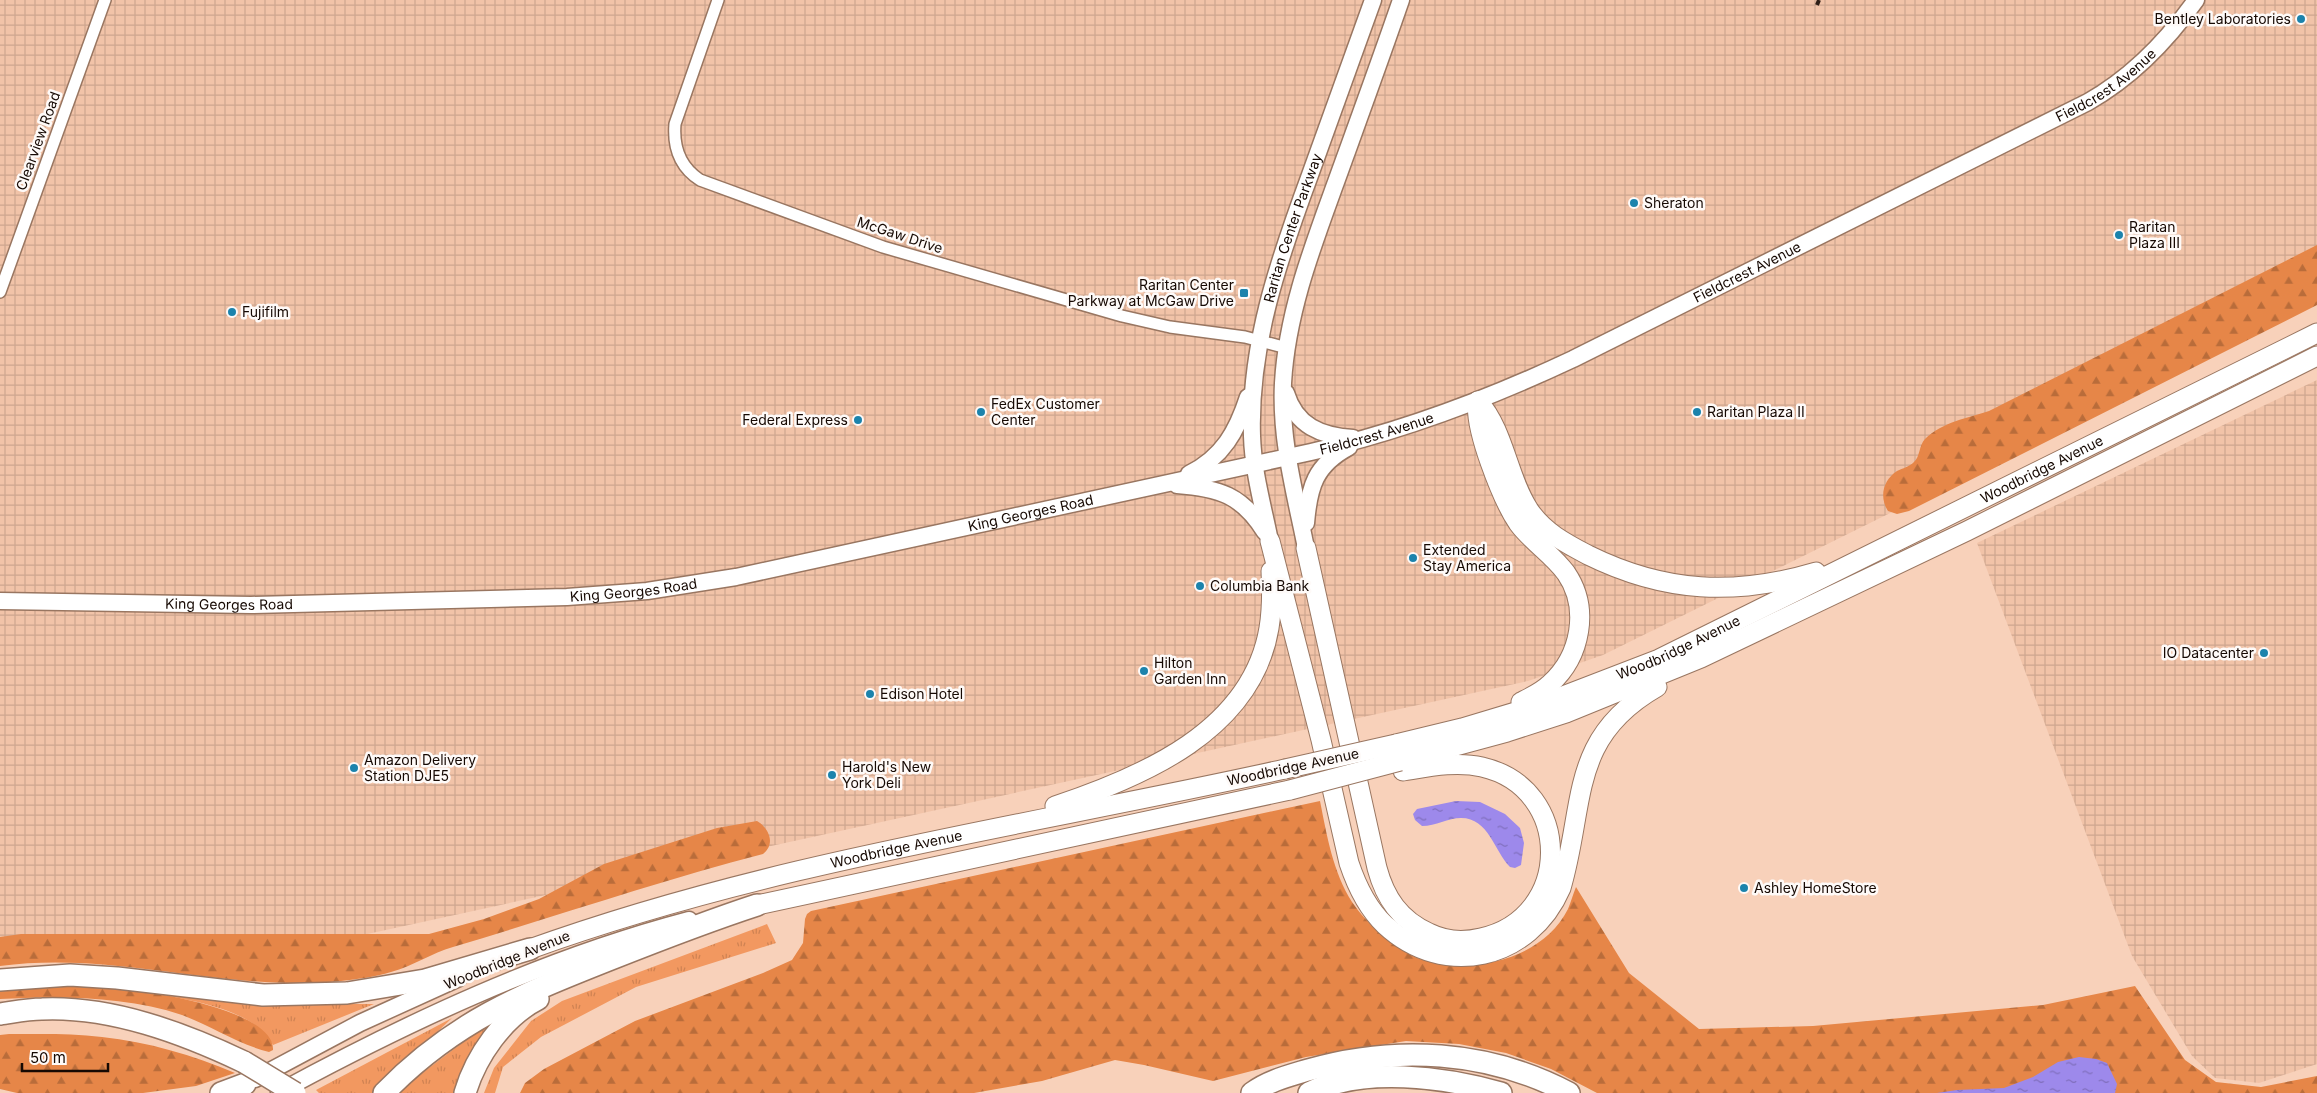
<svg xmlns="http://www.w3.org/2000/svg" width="2317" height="1093" font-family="Inter,sans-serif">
<defs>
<pattern id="industrial-grid" width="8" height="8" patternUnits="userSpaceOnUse" patternTransform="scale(1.25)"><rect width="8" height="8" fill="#f1c3a8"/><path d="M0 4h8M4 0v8" fill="none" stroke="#cea68f"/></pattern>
<pattern id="grass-tufts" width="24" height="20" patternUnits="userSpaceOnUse" patternTransform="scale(1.25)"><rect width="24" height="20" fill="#f29860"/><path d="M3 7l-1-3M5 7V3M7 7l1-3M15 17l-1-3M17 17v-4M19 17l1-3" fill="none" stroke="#cf8252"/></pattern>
<pattern id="forest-firs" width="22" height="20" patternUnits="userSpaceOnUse" patternTransform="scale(1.25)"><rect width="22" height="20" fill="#e68648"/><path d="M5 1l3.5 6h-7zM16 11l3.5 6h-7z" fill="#b96c3a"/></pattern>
<pattern id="water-ripples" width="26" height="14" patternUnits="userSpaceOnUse" patternTransform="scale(1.25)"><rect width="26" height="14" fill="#9d89eb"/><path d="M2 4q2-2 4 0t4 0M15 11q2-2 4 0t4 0" fill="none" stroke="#7f6ebc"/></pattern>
</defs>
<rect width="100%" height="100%" fill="#f8d1ba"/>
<g fill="url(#industrial-grid)">
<path d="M 0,0 L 2317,0 L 2317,302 L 1603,655 L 1528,681 L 326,943 L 0,942 Z"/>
<path d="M 2317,380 L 2317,1064 L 2259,1083 L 2215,1078 L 2192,1056 L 2132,956 L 1977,543 Z"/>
</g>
<g fill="url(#grass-tufts)">
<path d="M 767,924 L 776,943 L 636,987 L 541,1037 L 503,1067 L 495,1093 L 484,1093 L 494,1068 L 531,1021 L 562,1001 Z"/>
<path d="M 152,992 L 291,1004 L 374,1004 L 273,1045 C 252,1007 191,1002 152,992 Z"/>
<path d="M 452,1018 L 373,1093 L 319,1093 L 316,1090 Z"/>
<path d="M 492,1020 L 456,1093 L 400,1093 L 413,1080 Z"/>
</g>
<g fill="url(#forest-firs)">
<path d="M 2317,245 L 2317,305 L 1909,511 L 1897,514 L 1888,511 C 1879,497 1883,480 1897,471 C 1903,468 1909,467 1914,462 C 1920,457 1919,445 1925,439 C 1942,422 1968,418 1989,411 Z"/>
<path d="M 1320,801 C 1327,836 1333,872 1352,902 C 1367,924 1391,945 1415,957 C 1421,960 1430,961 1437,962 C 1484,972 1545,955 1568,909 C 1571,902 1573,894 1576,887 L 1629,973 L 1699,1029 L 1813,1026 L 2043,1005 L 2135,986 L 2185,1060 L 2216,1082 L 2261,1087 L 2317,1076 L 2317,1093 L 1597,1093 L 1551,1069 L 1506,1053 L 1459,1044 L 1406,1041 L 1306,1057 L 1213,1081 L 1144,1065 L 1115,1060 L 1042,1081 L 974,1093 L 520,1093 L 525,1083 L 544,1069 L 635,1021 L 763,973 L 792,960 L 803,943 L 805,919 L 807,914 L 811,911 Z"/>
<path d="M 757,821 C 769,828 776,844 763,854 C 659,881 557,916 453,947 C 432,953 413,966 391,972 C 375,977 358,979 341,981 C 227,993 115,950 0,966 L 0,937 L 21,934 L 429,934 L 484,919 L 539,899 L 604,864 L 717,828 Z"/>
<path d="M 32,987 C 59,987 86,985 113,988 C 144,990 275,1009 273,1050 L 269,1052 C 240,1045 211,1026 182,1015 C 126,996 58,996 0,999 L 0,991 Z"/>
<path d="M 9,1034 C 40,1034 71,1033 102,1037 C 148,1042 193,1055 235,1073 L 196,1086 L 143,1093 L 17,1093 L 0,1089 L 0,1035 Z"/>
</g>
<g fill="url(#water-ripples)">
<path d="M 1456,801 L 1480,802 L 1505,814 L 1520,828 L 1524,843 L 1521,865 L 1515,868 L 1510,867 C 1494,851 1489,818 1461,818 C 1448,818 1436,826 1422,826 L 1415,820 L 1413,814 L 1417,809 Z"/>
<path d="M 2079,1057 L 2096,1059 L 2107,1063 L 2117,1084 L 2115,1093 L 1937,1093 L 1957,1090 L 2004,1088 L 2033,1077 L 2058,1062 Z"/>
</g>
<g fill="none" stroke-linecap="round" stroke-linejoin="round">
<g stroke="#997661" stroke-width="14">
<g id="street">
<path d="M 718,0 L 675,124 C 673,148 680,167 700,180 L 883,247 L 1122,316 L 1170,327 L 1245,337 L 1287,348"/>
<path d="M 0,292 L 105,0"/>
</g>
</g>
<g stroke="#997661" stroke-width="19">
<g id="secondary">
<path d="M 1286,393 C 1296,426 1321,436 1353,438"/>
<path d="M 1189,474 C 1223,457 1237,431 1248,397"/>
<path d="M 1177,485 C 1219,488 1242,495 1265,532"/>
<path d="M 1306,523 C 1309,487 1315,465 1349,447"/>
<path id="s1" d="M 1270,541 C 1263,506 1253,471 1252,436 C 1249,345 1279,259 1310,175 C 1331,116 1352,58 1373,0"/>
<path d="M 1306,548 C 1295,493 1280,439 1283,383 C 1287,313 1312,248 1336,182 C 1358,121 1380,61 1401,0"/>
<path id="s2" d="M 0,601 L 251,605 L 567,597 L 647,591 L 736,577 L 1311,452 C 1404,431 1488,399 1573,359 L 2088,102 C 2132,77 2167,41 2196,0"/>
<path d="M 255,1079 L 360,1023 L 459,978"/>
<path d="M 279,1092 C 410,1021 545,958 689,920"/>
</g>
</g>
<g stroke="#997661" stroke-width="21">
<g id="primary">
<path d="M 1478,401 C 1505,432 1507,476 1529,510 C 1544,532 1565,543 1588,555 C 1665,593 1735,596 1816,572"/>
<path d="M 1478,401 C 1473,427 1503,501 1518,523 C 1532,542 1552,554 1566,573 C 1590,608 1581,656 1550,684 C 1542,692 1531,697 1521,702"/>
<path d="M 1270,541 L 1321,740 L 1349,863 C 1357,887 1367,908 1385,925 C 1444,980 1530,960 1561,888 C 1586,803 1568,738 1657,687"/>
<path d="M 1306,548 L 1377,868 C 1385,898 1400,920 1429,933 C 1445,941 1464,942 1481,938 C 1573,918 1574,788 1482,767 C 1456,761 1428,767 1403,771"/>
<path id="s3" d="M 1396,744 L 1462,728 L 1542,704 L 1659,659 L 2317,333"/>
<path d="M 1400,761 L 1507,732 L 1566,713 L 1701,658 L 1967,531 L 2317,356"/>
<path d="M 1055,806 C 1142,777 1252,731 1269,628 C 1272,610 1272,590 1271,571"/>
<path d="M 757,905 L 1290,790"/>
<path id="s4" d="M 530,949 C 774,861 1033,825 1285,769"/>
</g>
</g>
<g stroke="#997661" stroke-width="24">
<g id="highway">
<path d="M 0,980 L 70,975 L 117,978 L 263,995 L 347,993 L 425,980 L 530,949"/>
<path d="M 0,1014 C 14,1012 28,1009 42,1009 C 111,1006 183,1033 244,1062"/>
<path d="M 221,1093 L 245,1084"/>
<path d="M 384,1093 C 453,1022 520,995 611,959 C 659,940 708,921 757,905"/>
<path d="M 465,1093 C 476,1056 503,1017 538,999"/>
<path d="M 1252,1093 C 1268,1081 1288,1076 1308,1070 C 1395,1045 1488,1050 1569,1093"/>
<path d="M 1309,1093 C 1363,1066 1445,1077 1501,1093"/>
</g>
</g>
<use href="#street" stroke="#fff" stroke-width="11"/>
<use href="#secondary" stroke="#fff" stroke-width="16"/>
<use href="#primary" stroke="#fff" stroke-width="19"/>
<use href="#highway" stroke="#fff" stroke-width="21"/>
<path stroke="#2e1e16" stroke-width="4" stroke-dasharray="10 5" stroke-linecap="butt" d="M 1817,5 L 1819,0"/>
<g stroke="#997661" stroke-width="21" stroke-linecap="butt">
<g id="primary-bridge">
<path d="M 1285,769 L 1396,744"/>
<path d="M 1290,790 L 1400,761"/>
</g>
</g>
<g stroke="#997661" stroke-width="24" stroke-linecap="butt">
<path id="highway-bridge" d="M 244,1062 L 295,1093"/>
</g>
<use href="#primary-bridge" stroke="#fff" stroke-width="19"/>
<use href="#highway-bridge" stroke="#fff" stroke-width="21"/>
</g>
<g fill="#1c83ac" stroke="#fefaf8" stroke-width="2">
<circle cx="2301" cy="19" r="5"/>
<circle cx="1634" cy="203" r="5"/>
<circle cx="2119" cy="235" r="5"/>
<rect x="1239" y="288" width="10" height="10" rx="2.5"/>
<circle cx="232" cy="312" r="5"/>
<circle cx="981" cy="412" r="5"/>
<circle cx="1697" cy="412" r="5"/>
<circle cx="858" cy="420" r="5"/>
<circle cx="1413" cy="558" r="5"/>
<circle cx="1200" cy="586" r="5"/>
<circle cx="2264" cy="653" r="5"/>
<circle cx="1144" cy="671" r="5"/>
<circle cx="870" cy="694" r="5"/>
<circle cx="354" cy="768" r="5"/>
<circle cx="832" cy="775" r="5"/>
<circle cx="1744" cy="888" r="5"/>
</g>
<g text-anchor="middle" stroke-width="5" stroke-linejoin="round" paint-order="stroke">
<g font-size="14" fill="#160903" stroke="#fefaf8" text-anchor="start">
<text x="2291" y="24" text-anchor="end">Bentley Laboratories</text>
<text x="1644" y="208">Sheraton</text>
<text x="2129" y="232">Raritan<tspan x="2129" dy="16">Plaza III</tspan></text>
<text x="1234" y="290" text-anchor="end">Raritan Center<tspan x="1234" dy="16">Parkway at McGaw Drive</tspan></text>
<text x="242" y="317">Fujifilm</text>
<text x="991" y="409">FedEx Customer<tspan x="991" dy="16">Center</tspan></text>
<text x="1707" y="417">Raritan Plaza II</text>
<text x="848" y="425" text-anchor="end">Federal Express</text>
<text x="1423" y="555">Extended<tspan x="1423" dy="16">Stay America</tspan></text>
<text x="1210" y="591">Columbia Bank</text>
<text x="2254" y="658" text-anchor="end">IO Datacenter</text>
<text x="1154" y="668">Hilton<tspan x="1154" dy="16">Garden Inn</tspan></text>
<text x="880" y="699">Edison Hotel</text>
<text x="364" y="765">Amazon Delivery<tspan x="364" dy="16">Station DJE5</tspan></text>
<text x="842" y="772">Harold's New<tspan x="842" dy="16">York Deli</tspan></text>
<text x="1754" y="893">Ashley HomeStore</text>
</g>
<g font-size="14" fill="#160903" stroke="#fefaf8">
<text dy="5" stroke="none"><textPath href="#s2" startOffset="2204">Fieldcrest Avenue</textPath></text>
<text transform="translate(38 141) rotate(-70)" y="5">Clearview Road</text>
<text dy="5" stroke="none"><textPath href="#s1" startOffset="320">Raritan Center Parkway</textPath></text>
<text transform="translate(900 235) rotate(18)" y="5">McGaw Drive</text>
<text dy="5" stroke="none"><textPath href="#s2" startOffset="1799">Fieldcrest Avenue</textPath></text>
<text dy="5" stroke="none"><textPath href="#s2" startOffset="1394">Fieldcrest Avenue</textPath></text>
<text dy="5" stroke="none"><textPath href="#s3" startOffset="704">Woodbridge Avenue</textPath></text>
<text dy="5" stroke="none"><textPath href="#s2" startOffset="1039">King Georges Road</textPath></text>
<text dy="5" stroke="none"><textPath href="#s2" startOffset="634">King Georges Road</textPath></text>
<text dy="5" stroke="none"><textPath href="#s2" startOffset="229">King Georges Road</textPath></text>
<text dy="5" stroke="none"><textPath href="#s3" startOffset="299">Woodbridge Avenue</textPath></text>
<text transform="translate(1293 767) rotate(-12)" y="5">Woodbridge Avenue</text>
<text dy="5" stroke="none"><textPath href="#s4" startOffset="380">Woodbridge Avenue</textPath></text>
<text transform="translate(507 960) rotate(-22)" y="5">Woodbridge Avenue</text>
</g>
</g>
<path d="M22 1063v8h86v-8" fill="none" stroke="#160903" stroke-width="2.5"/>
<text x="30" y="1063" font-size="15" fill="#160903" stroke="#fefaf8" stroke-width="4" paint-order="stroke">50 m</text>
</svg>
